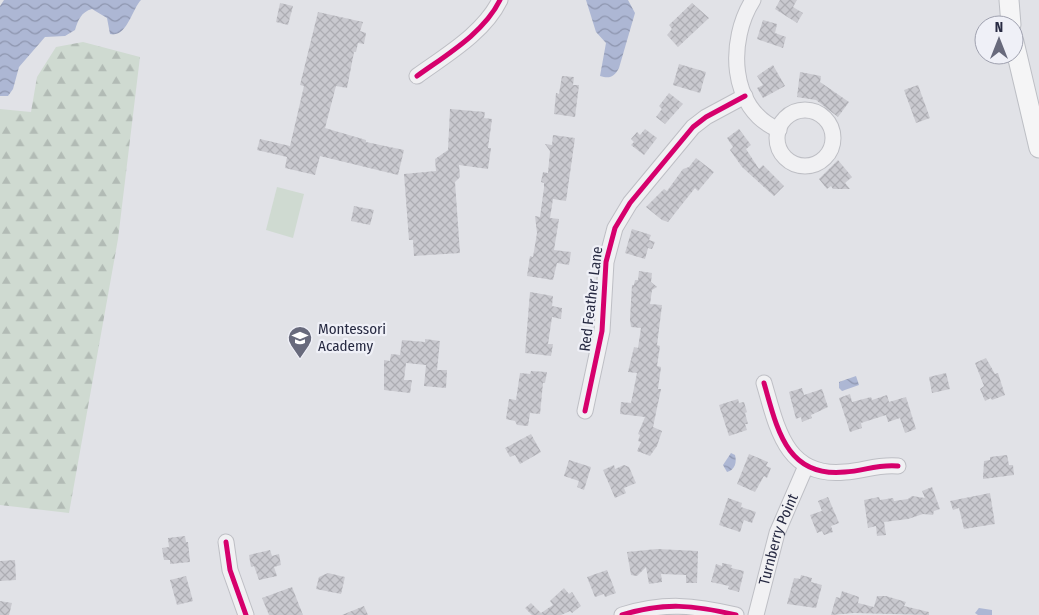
<svg xmlns="http://www.w3.org/2000/svg" width="1039" height="615" font-family="'Fira Sans Condensed',sans-serif">
<defs>
<pattern id="forest-firs" width="22" height="20" patternUnits="userSpaceOnUse" patternTransform="scale(1.25)"><rect width="22" height="20" fill="#cfdad1"/><path d="M5 1l3.5 6h-7zM16 11l3.5 6h-7z" fill="#b2bbb5"/></pattern>
<pattern id="water-waves" width="16" height="10" patternUnits="userSpaceOnUse" patternTransform="scale(1.25)"><rect width="16" height="10" fill="#adb7d4"/><path d="M0 5q4-4 8 0t8 0" fill="none" stroke="#8d95ae"/></pattern>
<pattern id="building-cross-hatch" width="8" height="8" patternUnits="userSpaceOnUse" patternTransform="scale(1.25)"><rect width="8" height="8" fill="#c9c9cf"/><path d="M0 0l8 8M0 8l8-8" fill="none" stroke="#adadb3"/></pattern>
</defs>
<rect width="100%" height="100%" fill="#e1e2e7"/>
<path fill="url(#forest-firs)" d="M 83,42 L 140,57 L 118,239 L 69,513 L 0,505 L 0,109 L 31,112 L 37,77 L 56,47 Z"/>
<path fill="#cfdad1" d="M 277,187 L 304,194 L 293,238 L 266,230 Z"/>
<g fill="url(#water-waves)">
<path d="M 4,0 L 141,0 C 132,9 127,38 110,34 L 107,18 L 92,9 C 81,12 78,20 75,30 L 65,36 L 45,37 L 19,67 L 13,89 L 8,96 L 0,96 L 0,6 Z"/>
<path d="M 586,0 L 628,0 L 635,13 L 619,68 C 614,77 610,79 600,76 L 606,43 L 596,32 Z"/>
<path d="M 856,376 L 859,385 L 842,391 L 839,388 L 839,382 Z"/>
<path d="M 731,453 L 735,455 C 737,462 735,470 727,472 L 723,465 Z"/>
<path d="M 979,608 L 992,610 L 992,615 L 978,615 L 975,613 Z"/>
</g>
<g fill="url(#building-cross-hatch)">
<path d="M 780,0 L 797,0 L 793,7 L 803,13 L 797,23 L 775,9 Z"/>
<path d="M 280,3 L 293,6 L 288,25 L 276,22 Z"/>
<path d="M 692,3 L 709,18 L 678,47 L 667,35 L 672,29 L 669,25 Z"/>
<path d="M 318,12 L 363,22 L 360,31 L 366,33 L 364,44 L 358,43 L 356,52 L 354,52 L 347,88 L 336,86 L 325,128 L 366,140 L 366,142 L 404,150 L 398,175 L 320,156 L 315,175 L 285,168 L 287,157 L 257,150 L 260,139 L 290,146 L 304,86 L 300,85 Z"/>
<path d="M 763,20 L 777,24 L 775,33 L 786,37 L 783,48 L 757,39 Z"/>
<path d="M 679,64 L 706,72 L 700,93 L 673,85 Z"/>
<path d="M 773,65 L 785,86 L 763,98 L 757,88 L 763,85 L 757,76 Z"/>
<path d="M 800,72 L 821,76 L 820,82 L 849,102 L 838,117 L 816,100 L 797,97 Z"/>
<path d="M 562,76 L 574,77 L 573,85 L 579,85 L 575,117 L 554,114 L 556,93 L 559,94 Z"/>
<path d="M 918,85 L 930,118 L 916,123 L 904,90 Z"/>
<path d="M 669,93 L 683,104 L 665,124 L 656,117 L 662,109 L 659,106 Z"/>
<path d="M 450,109 L 485,112 L 484,118 L 492,119 L 488,148 L 491,148 L 488,169 L 459,165 L 460,177 L 455,182 L 460,253 L 414,256 L 413,240 L 409,240 L 404,174 L 436,171 L 435,159 L 448,150 Z"/>
<path d="M 645,129 L 657,138 L 644,155 L 631,145 L 634,142 L 631,139 L 637,132 L 640,135 Z"/>
<path d="M 739,129 L 751,145 L 746,149 L 759,169 L 763,165 L 784,186 L 774,196 L 742,167 L 730,150 L 733,147 L 727,138 Z"/>
<path d="M 553,135 L 575,138 L 566,201 L 553,199 L 550,218 L 559,219 L 554,250 L 571,252 L 569,265 L 557,263 L 553,280 L 527,276 L 530,256 L 533,257 L 537,233 L 535,216 L 540,217 L 544,188 L 544,183 L 541,182 L 543,172 L 548,173 L 550,151 L 545,144 L 552,145 Z"/>
<path d="M 696,158 L 714,172 L 698,191 L 695,188 L 668,222 L 662,220 L 646,207 L 664,189 L 667,191 L 683,169 L 689,167 Z"/>
<path d="M 838,160 L 852,177 L 845,183 L 850,189 L 833,189 L 831,186 L 827,189 L 819,179 Z"/>
<path d="M 354,206 L 374,210 L 370,225 L 351,221 Z"/>
<path d="M 632,229 L 651,235 L 649,240 L 655,242 L 652,249 L 648,248 L 645,259 L 625,253 Z"/>
<path d="M 639,271 L 652,273 L 651,282 L 657,287 L 652,290 L 650,304 L 662,305 L 657,345 L 660,346 L 657,366 L 661,367 L 658,389 L 661,389 L 653,427 L 662,431 L 657,446 L 650,456 L 637,451 L 641,442 L 638,441 L 640,435 L 638,434 L 645,417 L 620,414 L 621,402 L 631,403 L 637,373 L 628,372 L 634,347 L 638,348 L 641,328 L 631,327 L 630,319 L 632,285 L 634,285 L 635,280 L 638,280 Z"/>
<path d="M 530,292 L 553,296 L 552,306 L 562,308 L 561,319 L 552,317 L 548,344 L 553,344 L 551,356 L 525,353 Z"/>
<path d="M 425,339 L 440,341 L 437,370 L 447,370 L 446,388 L 424,386 L 426,365 L 406,363 L 404,380 L 412,380 L 410,393 L 384,390 L 384,360 L 390,361 L 391,354 L 400,355 L 402,340 L 425,342 Z"/>
<path d="M 986,358 L 995,374 L 998,373 L 1005,395 L 992,400 L 991,398 L 985,401 L 980,389 L 984,386 L 975,363 Z"/>
<path d="M 531,371 L 547,372 L 545,383 L 543,383 L 540,414 L 530,413 L 528,426 L 517,425 L 515,421 L 506,419 L 509,399 L 516,400 L 520,373 L 530,374 Z"/>
<path d="M 946,373 L 950,389 L 932,393 L 929,377 Z"/>
<path d="M 802,388 L 804,395 L 822,389 L 828,407 L 811,415 L 812,418 L 802,422 L 801,417 L 796,419 L 789,392 Z"/>
<path d="M 850,394 L 852,402 L 871,397 L 872,400 L 887,395 L 889,402 L 906,397 L 916,429 L 905,433 L 900,418 L 888,422 L 886,415 L 861,423 L 862,428 L 850,432 L 839,398 Z"/>
<path d="M 738,399 L 739,403 L 744,402 L 747,412 L 745,413 L 748,424 L 745,424 L 747,430 L 729,436 L 719,405 Z"/>
<path d="M 531,434 L 541,452 L 520,464 L 515,455 L 510,457 L 505,448 Z"/>
<path d="M 749,454 L 768,462 L 766,466 L 771,468 L 767,478 L 764,476 L 755,492 L 737,484 Z"/>
<path d="M 1007,455 L 1009,465 L 1013,465 L 1014,475 L 983,479 L 984,461 L 990,460 L 990,457 Z"/>
<path d="M 569,460 L 591,467 L 584,490 L 577,487 L 579,481 L 564,476 Z"/>
<path d="M 614,465 L 615,469 L 624,465 L 629,467 L 636,483 L 624,488 L 626,493 L 615,498 L 603,470 Z"/>
<path d="M 932,487 L 940,509 L 934,511 L 933,515 L 923,514 L 908,519 L 884,522 L 886,535 L 877,536 L 876,526 L 868,528 L 864,500 L 879,497 L 880,500 L 893,498 L 894,501 L 908,499 L 912,496 L 925,498 L 922,491 Z"/>
<path d="M 990,493 L 995,524 L 964,529 L 959,508 L 953,510 L 950,501 Z"/>
<path d="M 828,497 L 839,523 L 831,526 L 833,532 L 824,535 L 822,531 L 817,533 L 810,515 L 822,511 L 818,501 Z"/>
<path d="M 728,498 L 742,503 L 741,507 L 756,512 L 752,523 L 744,520 L 740,532 L 719,525 Z"/>
<path d="M 185,536 L 186,542 L 188,542 L 190,562 L 170,564 L 170,560 L 164,560 L 162,548 L 169,547 L 168,538 Z"/>
<path d="M 657,549 L 698,551 L 697,583 L 686,583 L 686,575 L 661,574 L 662,582 L 649,584 L 646,567 L 637,576 L 631,575 L 627,552 Z"/>
<path d="M 270,550 L 272,556 L 279,554 L 281,565 L 274,567 L 277,576 L 259,580 L 254,566 L 251,567 L 249,555 Z"/>
<path d="M 15,560 L 16,580 L 0,581 L 0,561 Z"/>
<path d="M 722,563 L 732,565 L 731,568 L 744,571 L 739,592 L 728,589 L 729,586 L 711,582 L 716,564 L 722,566 Z"/>
<path d="M 607,570 L 616,593 L 605,597 L 604,594 L 595,597 L 587,577 Z"/>
<path d="M 328,573 L 345,577 L 341,594 L 316,589 L 319,577 Z"/>
<path d="M 801,575 L 812,578 L 811,582 L 822,585 L 816,608 L 787,604 L 794,578 L 800,579 Z"/>
<path d="M 186,576 L 193,601 L 177,605 L 170,580 Z"/>
<path d="M 292,587 L 303,615 L 269,615 L 262,598 Z"/>
<path d="M 564,588 L 569,594 L 572,592 L 581,606 L 572,613 L 570,611 L 561,615 L 532,615 L 525,608 L 531,603 L 541,613 L 553,605 L 550,601 Z"/>
<path d="M 842,591 L 859,597 L 858,603 L 874,607 L 877,596 L 886,596 L 906,602 L 904,606 L 929,612 L 929,615 L 854,613 L 831,615 L 836,597 L 840,598 Z"/>
<path d="M 0,601 L 12,603 L 9,615 L 0,615 Z"/>
<path d="M 364,606 L 368,615 L 342,615 Z"/>
</g>
<g fill="none" stroke-linecap="round" stroke-linejoin="round">
<g stroke="#bebfc5" stroke-width="17">
<g id="minor">
<path d="M 753,0 C 728,39 728,109 779,130"/>
<path d="M 417,76 C 446,55 484,33 500,0"/>
<circle cx="805" cy="138" r="28"/>
<path d="M 764,383 C 777,428 786,478 845,472 C 864,471 877,464 898,466"/>
<path d="M 585,411 L 602,331 L 606,262 L 615,228 L 630,203 L 693,127 L 706,117 L 745,96"/>
<path d="M 226,542 L 230,570 L 246,615"/>
<path d="M 622,615 C 664,602 694,605 736,615"/>
<path id="s1" d="M 756,615 L 777,533 L 806,466"/>
</g>
</g>
<g stroke="#bdbfc5" stroke-width="21">
<g id="major">
<path d="M 1009,0 L 1011,25"/>
<path d="M 1014,42 L 1039,148"/>
</g>
</g>
<use href="#minor" stroke="#f1f1f3" stroke-width="15"/>
<use href="#major" stroke="#f5f5f6" stroke-width="19"/>
<g stroke="#eff0f7" stroke-width="8">
<g id="cycleway">
<path d="M 417,76 C 446,55 484,33 500,0"/>
<path d="M 764,383 C 777,428 786,478 845,472 C 864,471 877,464 898,466"/>
<path d="M 585,411 L 602,331 L 606,262 L 615,228 L 630,203 L 693,127 L 706,117 L 745,96"/>
<path d="M 226,542 L 230,570 L 246,615"/>
<path d="M 622,615 C 664,602 694,605 736,615"/>
</g>
</g>
<use href="#cycleway" stroke="#d6006c" stroke-width="5"/>
</g>
<defs>
<g id="school-pin" transform="scale(1.25)"><path d="M0 17L-7.5 6A9.5 9.5 0 1 1 7.5 6Z" fill="#686a7c" stroke="#eff0f7"/><path d="M0-5L7-2L0 1L-7-2ZM-4 1L0 2.5L4 1V4Q0 6-4 4Z" fill="#fff"/></g>
</defs>
<g fill-rule="evenodd">
<use href="#school-pin" x="300" y="338"/>
</g>
<g text-anchor="middle" stroke-width="4.5" stroke-linejoin="round" paint-order="stroke">
<g font-size="15" fill="#272a42" stroke="#eff0f7">
<text transform="translate(591 299) rotate(-83)" y="5">Red Feather Lane</text>
<text dy="5" stroke="none"><textPath href="#s1" startOffset="79">Turnberry Point</textPath></text>
</g>
<g font-size="15" fill="#272a42" stroke="#eff0f7" text-anchor="start">
<text x="318" y="334">Montessori<tspan x="318" dy="17">Academy</tspan></text>
</g>
</g>
<g transform="translate(999 40)"><circle r="24" fill="#eff0f7" stroke="#9fa1af"/>
<path d="M0-4L9 19L0 12L-9 19Z" fill="#686a7c"/>
<text y="-8" font-size="14" font-weight="bold" text-anchor="middle" fill="#272a42">N</text>
</g>
</svg>
